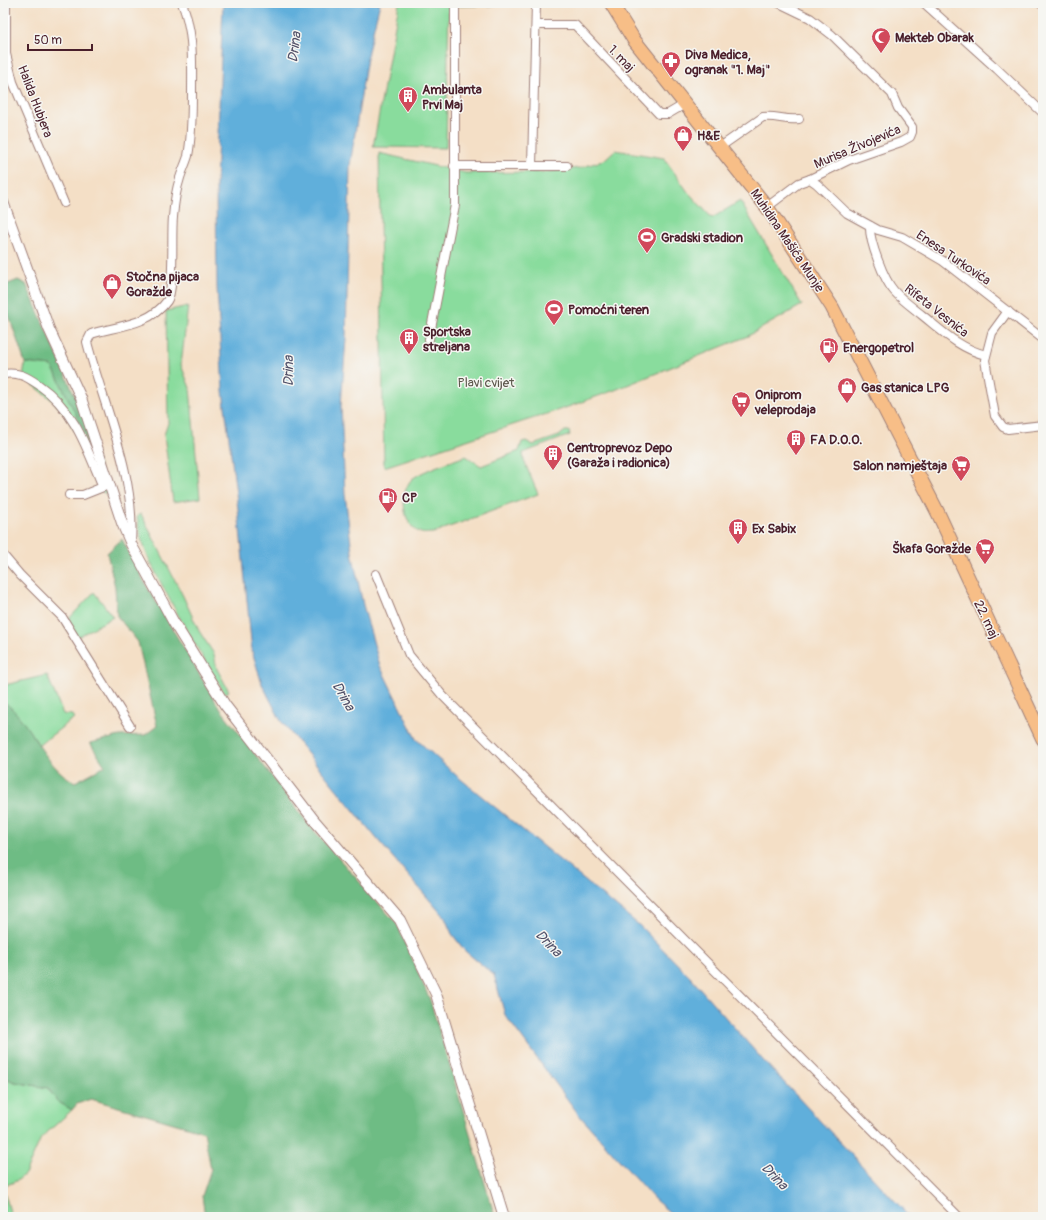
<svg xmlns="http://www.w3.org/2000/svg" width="1046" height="1220" font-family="Pangolin,sans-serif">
<rect width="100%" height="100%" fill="#f6f6f2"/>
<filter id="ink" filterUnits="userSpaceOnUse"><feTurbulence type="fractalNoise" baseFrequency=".025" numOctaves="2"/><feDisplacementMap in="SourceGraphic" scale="8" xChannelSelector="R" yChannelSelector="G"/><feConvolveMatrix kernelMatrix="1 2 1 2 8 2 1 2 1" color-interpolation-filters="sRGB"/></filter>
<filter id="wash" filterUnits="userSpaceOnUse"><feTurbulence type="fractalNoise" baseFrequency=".012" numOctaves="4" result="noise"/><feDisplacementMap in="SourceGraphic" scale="16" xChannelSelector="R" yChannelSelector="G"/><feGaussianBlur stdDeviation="0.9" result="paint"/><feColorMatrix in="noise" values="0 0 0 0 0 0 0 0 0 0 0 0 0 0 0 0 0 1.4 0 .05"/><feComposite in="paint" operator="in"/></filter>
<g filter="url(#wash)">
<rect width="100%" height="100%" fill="#f4dfc6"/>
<g fill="#89dc9d" stroke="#6a7e64">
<path d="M 399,3 L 449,3 L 446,148 L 373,147 Z"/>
<path d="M 458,3 L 527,3 L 527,5 L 458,6 Z"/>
<path d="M 615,150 L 664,158 L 688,192 L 712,218 L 740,201 L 802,305 L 748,336 L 615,390 L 565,408 L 384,467 L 379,153 L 466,173 L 547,172 L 580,168 L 604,160 Z"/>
<path d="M 188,306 L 181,365 L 190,388 L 200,498 L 173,502 L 164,435 L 168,423 L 166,311 Z"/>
<path d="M 25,363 L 52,366 L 94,451 L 108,494 L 102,492 C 88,460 77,425 52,400 C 43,392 33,385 23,377 Z"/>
<path d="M 565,431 L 569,431 L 570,435 L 523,453 L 524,461 L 538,494 L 433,533 C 429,533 424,534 421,533 C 402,526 399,492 412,479 C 423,470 452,461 466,456 L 481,466 L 519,451 L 522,442 L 526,441 L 533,445 L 559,436 Z"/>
<path d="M 141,514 L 183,596 L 199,631 L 214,654 L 217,669 L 229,691 L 225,694 C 203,658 181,622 162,585 C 150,562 139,541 137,516 Z"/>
<path d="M 94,592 L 113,617 L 74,639 L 64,624 Z"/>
<path d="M 47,675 L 63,714 L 72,715 L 74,718 L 39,745 L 20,718 L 3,701 L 3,681 L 5,685 Z"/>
<path d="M 3,1077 L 15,1082 L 48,1088 L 57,1101 L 72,1110 L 41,1138 L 25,1174 L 18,1180 L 3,1187 L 11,1215 L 8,1217 L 3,1217 Z"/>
</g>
<g fill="#6ebc84" stroke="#5c6e58">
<path d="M 18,280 L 26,284 L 82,412 L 94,451 L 52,366 L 25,363 L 6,307 L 3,306 L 3,286 Z"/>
<path d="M 122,539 L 146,585 L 219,707 L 309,825 L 397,924 L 430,1000 L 495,1217 L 205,1217 L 202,1196 L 211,1169 L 204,1132 L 91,1099 L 77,1104 L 72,1110 L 57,1101 L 48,1088 L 15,1082 L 3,1077 L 3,701 C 32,722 42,766 75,782 L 105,766 L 90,743 L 120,736 L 145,735 L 157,726 L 138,642 L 117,616 L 115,587 L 107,553 Z"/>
</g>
<path fill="#61afdb" stroke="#566783" d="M 223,3 L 380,3 L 368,51 L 350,165 L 346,339 L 341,406 L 345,494 L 352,552 L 363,605 L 380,666 L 416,739 L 457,776 L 639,925 L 690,977 L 762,1059 L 910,1217 L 675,1217 L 654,1199 L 579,1115 L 505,1015 L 494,975 L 465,951 L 452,934 L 445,918 L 377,839 L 281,721 L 262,684 L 252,651 L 238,509 L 223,391 L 217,287 L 216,186 Z"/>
</g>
<g filter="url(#ink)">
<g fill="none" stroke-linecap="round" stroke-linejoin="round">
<g stroke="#9f7f78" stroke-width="10">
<g id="minor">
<path d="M 6,3 L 6,54 L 13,82 L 64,203"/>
<path d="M 779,3 L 810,18 L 832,35 L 892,94 L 898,108 L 912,127 L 912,132 L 910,137 L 901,142 L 849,160 L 810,179"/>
<path d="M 924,3 L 997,69 L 1043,113"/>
<path d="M 1040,3 L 1043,5"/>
<path d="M 536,25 L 575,25 L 659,114 L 668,114 L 685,104"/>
<path d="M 720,147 L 763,117 C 776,115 785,121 799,119"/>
<path d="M 454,166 L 567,166"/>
<path d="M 532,166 L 536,3"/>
<path d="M 767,207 L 799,183 L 810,179 L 817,184 L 847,213 L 878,230 L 902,237 L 943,261 L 1043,339"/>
<path d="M 870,226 C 869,241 884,280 894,291 C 902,300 912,307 922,315 C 942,331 960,349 986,355"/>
<path d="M 1008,311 L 992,333 L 985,360 L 995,416 L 1003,427 L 1008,429 L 1043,425"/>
<path d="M 429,339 L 455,205 L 455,3"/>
<path d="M 3,374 C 19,372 26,376 39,385 C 75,410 87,449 103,487 L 110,485"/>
<path d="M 69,495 L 83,495 L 103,487"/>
<path d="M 131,543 C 136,474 104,408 87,342 L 91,334 C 117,326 150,325 167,301 C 175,290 171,235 173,217 C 174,205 176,190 180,178 C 182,171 186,163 188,156 C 192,135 192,113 192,92 C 192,61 194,33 182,3"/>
<path d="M 3,555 L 20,575 L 62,617 L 130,726"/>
<path d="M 376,574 L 409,655 L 442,695 L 959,1217"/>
</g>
</g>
<g stroke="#9f7f78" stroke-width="12">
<path id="tertiary" d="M 3,202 L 49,329 L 81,398 L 122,523 L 131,544 L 174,623 L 225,705 L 314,820 L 400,920 L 436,994 L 504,1217"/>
</g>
<g stroke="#9f7f78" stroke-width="15">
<path id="primary" d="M 611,3 L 634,40 L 767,207 L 832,307 L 938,513 L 1043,739"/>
</g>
<use href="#minor" stroke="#fff" stroke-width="8"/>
<use href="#tertiary" stroke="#fff" stroke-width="10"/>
<use href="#primary" stroke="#f7be87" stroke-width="13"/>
</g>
</g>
<defs>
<g id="mosque-pin" transform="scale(1)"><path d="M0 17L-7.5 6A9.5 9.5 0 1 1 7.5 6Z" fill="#d1495b" stroke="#f6f6f2"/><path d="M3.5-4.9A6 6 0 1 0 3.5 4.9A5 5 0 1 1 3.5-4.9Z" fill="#fff"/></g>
<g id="pharmacy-pin" transform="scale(1)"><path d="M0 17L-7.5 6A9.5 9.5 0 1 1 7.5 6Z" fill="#d1495b" stroke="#f6f6f2"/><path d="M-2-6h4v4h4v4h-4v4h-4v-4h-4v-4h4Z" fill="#fff"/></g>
<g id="building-pin" transform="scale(1)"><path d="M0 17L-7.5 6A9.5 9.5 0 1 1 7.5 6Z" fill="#d1495b" stroke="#f6f6f2"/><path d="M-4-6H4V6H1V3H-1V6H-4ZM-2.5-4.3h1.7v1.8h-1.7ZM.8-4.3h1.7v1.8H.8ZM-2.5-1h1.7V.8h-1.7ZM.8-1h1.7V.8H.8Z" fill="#fff"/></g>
<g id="shop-pin" transform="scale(1)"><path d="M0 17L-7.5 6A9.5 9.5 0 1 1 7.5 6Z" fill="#d1495b" stroke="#f6f6f2"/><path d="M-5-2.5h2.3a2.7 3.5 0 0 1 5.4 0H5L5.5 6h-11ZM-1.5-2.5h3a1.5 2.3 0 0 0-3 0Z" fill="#fff"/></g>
<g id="stadium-pin" transform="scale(1)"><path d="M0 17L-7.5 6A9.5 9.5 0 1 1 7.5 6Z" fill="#d1495b" stroke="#f6f6f2"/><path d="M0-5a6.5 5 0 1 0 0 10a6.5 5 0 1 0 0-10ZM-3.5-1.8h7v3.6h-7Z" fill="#fff"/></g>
<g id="fuel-pin" transform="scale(1)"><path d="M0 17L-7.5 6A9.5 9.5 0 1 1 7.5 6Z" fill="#d1495b" stroke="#f6f6f2"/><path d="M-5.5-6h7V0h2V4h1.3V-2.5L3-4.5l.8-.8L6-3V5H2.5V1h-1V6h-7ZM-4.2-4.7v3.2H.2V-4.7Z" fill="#fff"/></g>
<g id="supermarket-pin" transform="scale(1)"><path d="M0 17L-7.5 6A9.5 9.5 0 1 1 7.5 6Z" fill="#d1495b" stroke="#f6f6f2"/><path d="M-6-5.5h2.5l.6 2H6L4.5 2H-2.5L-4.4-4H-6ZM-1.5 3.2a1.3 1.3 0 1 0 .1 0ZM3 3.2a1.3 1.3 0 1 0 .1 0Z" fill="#fff"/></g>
</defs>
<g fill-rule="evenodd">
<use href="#mosque-pin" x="881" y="37"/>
<use href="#pharmacy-pin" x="671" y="61"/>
<use href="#building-pin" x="408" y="96"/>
<use href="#shop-pin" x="683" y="135"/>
<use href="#stadium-pin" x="647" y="237"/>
<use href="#shop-pin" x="112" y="283"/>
<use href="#stadium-pin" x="554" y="309"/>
<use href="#building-pin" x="409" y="338"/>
<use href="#fuel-pin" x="829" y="347"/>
<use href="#shop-pin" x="847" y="387"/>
<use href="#supermarket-pin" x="741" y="401"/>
<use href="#building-pin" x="796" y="439"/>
<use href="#building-pin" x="553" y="454"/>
<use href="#supermarket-pin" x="961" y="465"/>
<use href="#fuel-pin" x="388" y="497"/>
<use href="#building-pin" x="738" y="528"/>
<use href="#supermarket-pin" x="985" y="548"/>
</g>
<g text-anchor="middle" stroke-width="3" stroke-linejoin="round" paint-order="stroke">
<g font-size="13" font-weight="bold" fill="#4a1f2b" stroke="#f6f6f2" text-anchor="start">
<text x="895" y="42">Mekteb Obarak</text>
<text x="685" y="59">Diva Medica,<tspan x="685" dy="15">ogranak "1. Maj"</tspan></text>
<text x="422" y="94">Ambulanta<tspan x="422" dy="15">Prvi Maj</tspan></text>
<text x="697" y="140">H&amp;E</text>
<text x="661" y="242">Gradski stadion</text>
<text x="126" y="281">Stočna pijaca<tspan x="126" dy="15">Goražde</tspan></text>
<text x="568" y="314">Pomoćni teren</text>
<text x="423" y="336">Sportska<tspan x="423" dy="15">streljana</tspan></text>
<text x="843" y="352">Energopetrol</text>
<text x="861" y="392">Gas stanica LPG</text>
<text x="755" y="399">Oniprom<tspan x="755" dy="15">veleprodaja</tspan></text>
<text x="810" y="444">FA D.O.O.</text>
<text x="567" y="452">Centroprevoz Depo<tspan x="567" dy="15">(Garaža i radionica)</tspan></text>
<text x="947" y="470" text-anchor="end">Salon namještaja</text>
<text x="402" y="502">CP</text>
<text x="752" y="533">Ex Sabix</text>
<text x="971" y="553" text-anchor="end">Škafa Goražde</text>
</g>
<g font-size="13" fill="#4a1f2b" stroke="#f6f6f2">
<text transform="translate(622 58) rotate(46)" y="5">1. maj</text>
<text transform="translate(36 101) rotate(69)" y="5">Halida Hubjera</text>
<text transform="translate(857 146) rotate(-23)" y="5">Murisa Živojevića</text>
<text transform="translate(788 240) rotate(56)" y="5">Muhidina Mašića Munje</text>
<text transform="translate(954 257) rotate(34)" y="5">Enesa Turkovića</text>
<text transform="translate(937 310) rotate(38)" y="5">Rifeta Vesnića</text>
<text transform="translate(987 619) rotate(65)" y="5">22. maj</text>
</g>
<g font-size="13" fill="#5d584d" stroke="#f6f6f2">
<text x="486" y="387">Plavi cvijet</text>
</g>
<g font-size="14" font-style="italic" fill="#525169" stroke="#f6f6f2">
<text transform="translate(294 47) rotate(-83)" y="5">Drina</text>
<text transform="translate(288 371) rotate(-90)" y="5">Drina</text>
<text transform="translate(344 696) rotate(60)" y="5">Drina</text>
<text transform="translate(549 943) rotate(46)" y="5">Drina</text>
<text transform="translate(775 1176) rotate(46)" y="5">Drina</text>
</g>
</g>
<rect width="1046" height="1220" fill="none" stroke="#f6f6f2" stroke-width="16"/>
<path d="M28 44v6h64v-6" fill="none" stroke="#4a1f2b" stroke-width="2"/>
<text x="34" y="44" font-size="12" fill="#4a1f2b" stroke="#f6f6f2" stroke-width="3" paint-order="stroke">50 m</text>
</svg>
